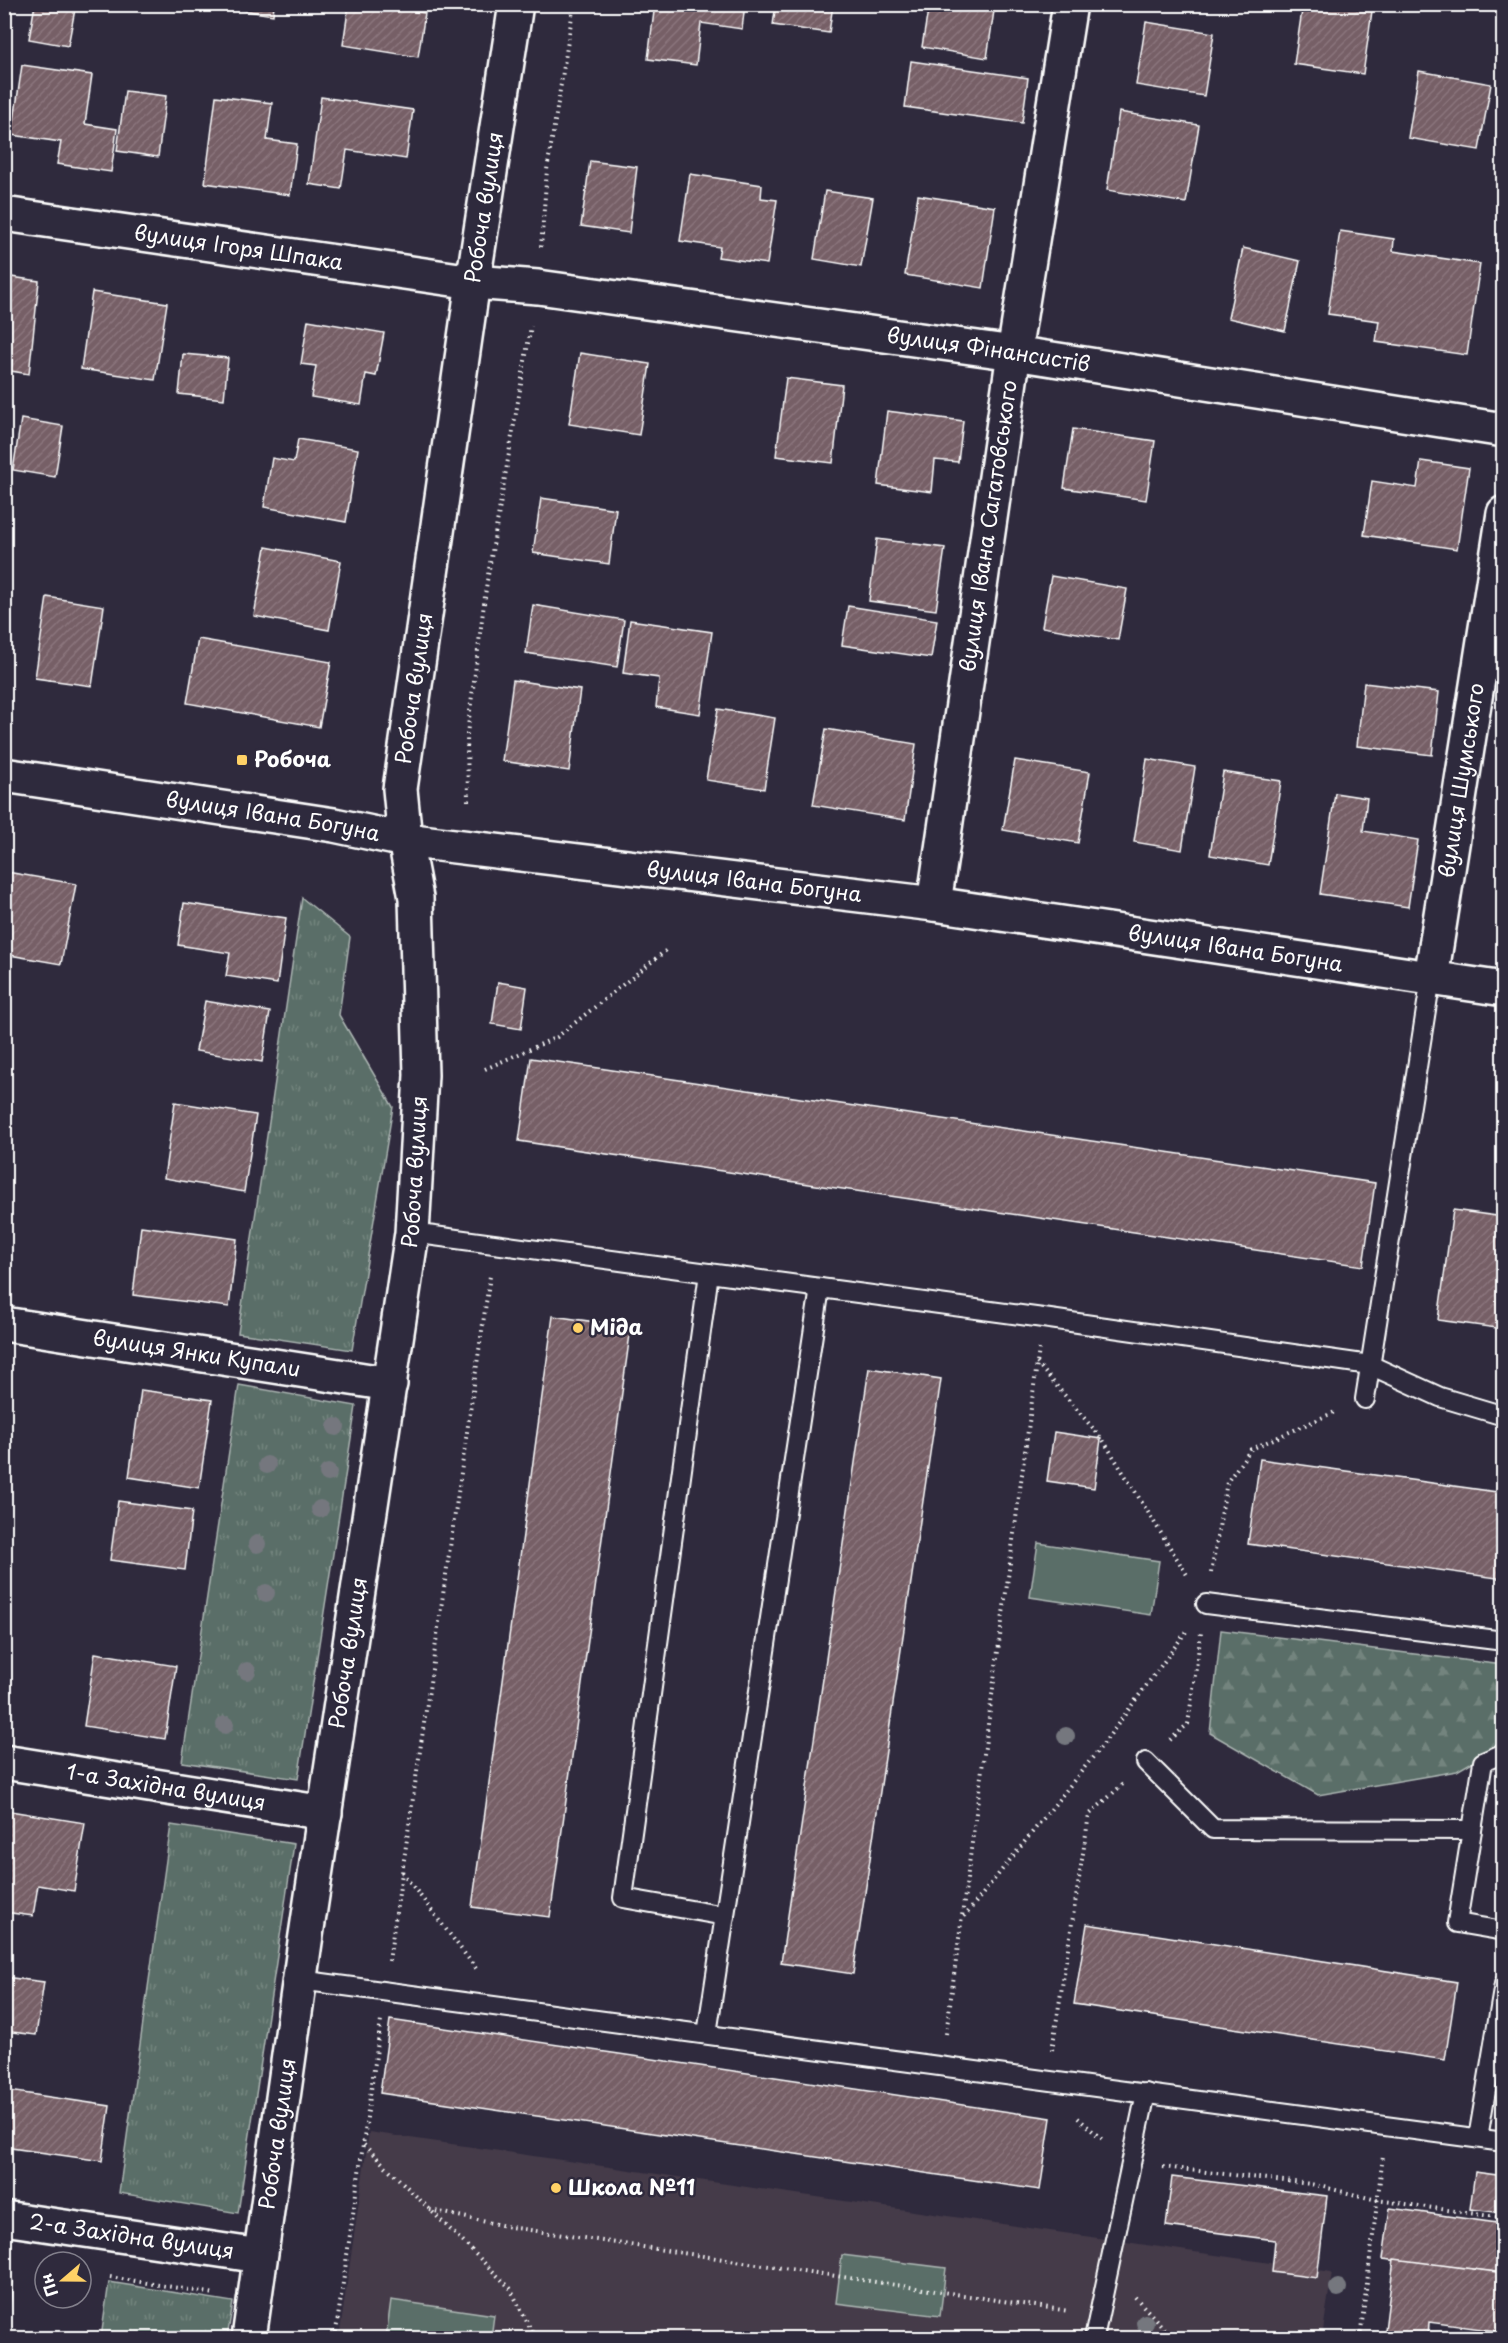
<svg xmlns="http://www.w3.org/2000/svg" width="1508" height="2343" font-family="'Playpen Sans',sans-serif">
<defs>
<pattern id="grass-tufts" width="24" height="20" patternUnits="userSpaceOnUse" patternTransform="scale(1.5)"><rect width="24" height="20" fill="#5a6e67"/><path d="M3 7l-1-3M5 7V3M7 7l1-3M15 17l-1-3M17 17v-4M19 17l1-3" fill="none" stroke="#73847e"/></pattern>
<pattern id="forest-firs" width="22" height="20" patternUnits="userSpaceOnUse" patternTransform="scale(1.5)"><rect width="22" height="20" fill="#5a6e67"/><path d="M5 1l3.5 6h-7zM16 11l3.5 6h-7z" fill="#73847e"/></pattern>
<pattern id="building-hatch" width="6" height="6" patternUnits="userSpaceOnUse" patternTransform="scale(1.5)"><rect width="6" height="6" fill="#765e66"/><path d="M-1 1l2-2M0 6l6-6M5 7l2-2" fill="none" stroke="#8b767d"/></pattern>
</defs>
<rect width="100%" height="100%" fill="#2f2a3d"/>
<filter id="ink" filterUnits="userSpaceOnUse"><feTurbulence type="fractalNoise" baseFrequency=".0167" numOctaves="2"/><feDisplacementMap in="SourceGraphic" scale="12" xChannelSelector="R" yChannelSelector="G"/><feConvolveMatrix kernelMatrix="1 2 1 2 8 2 1 2 1" color-interpolation-filters="sRGB"/></filter>
<g filter="url(#ink)">
<path fill="#443a49" d="M 369,2132 L 1332,2272 L 1322,2338 L 339,2338 Z"/>
<g fill="url(#grass-tufts)" stroke="#acb6b3" stroke-width="1.5">
<path d="M 302,898 L 350,937 L 339,1015 L 393,1107 L 352,1350 L 238,1333 Z"/>
<path d="M 239,1385 L 356,1406 L 298,1779 L 182,1762 Z"/>
<path d="M 171,1825 L 294,1844 L 238,2213 L 119,2193 Z"/>
<path d="M 109,2282 L 233,2302 L 227,2338 L 101,2338 Z"/>
</g>
<path fill="url(#forest-firs)" stroke="#acb6b3" stroke-width="1.5" d="M 1221,1630 L 1503,1665 L 1503,1744 L 1457,1771 L 1318,1795 L 1210,1733 Z"/>
<g fill="#5a6e67" stroke="#acb6b3" stroke-width="1.5">
<path d="M 1038,1543 L 1159,1561 L 1151,1615 L 1030,1597 Z"/>
<path d="M 842,2255 L 946,2268 L 940,2316 L 836,2303 Z"/>
<path d="M 391,2300 L 494,2315 L 491,2338 L 386,2338 Z"/>
</g>
<g fill="url(#building-hatch)" stroke="#fff" stroke-width="1.5">
<path d="M 35,4 L 76,4 L 68,46 L 29,39 Z"/>
<path d="M 236,4 L 274,4 L 273,15 L 235,9 Z"/>
<path d="M 349,4 L 407,4 L 406,10 L 425,13 L 418,57 L 343,45 Z"/>
<path d="M 655,4 L 745,4 L 742,29 L 701,23 L 696,65 L 648,59 Z"/>
<path d="M 776,4 L 833,4 L 829,33 L 773,25 Z"/>
<path d="M 929,4 L 995,4 L 987,58 L 922,47 Z"/>
<path d="M 1303,4 L 1327,4 L 1372,11 L 1363,74 L 1294,64 Z"/>
<path d="M 1146,22 L 1214,33 L 1204,96 L 1136,85 Z"/>
<path d="M 911,61 L 1028,78 L 1022,123 L 905,107 Z"/>
<path d="M 22,65 L 92,75 L 85,124 L 117,129 L 111,172 L 57,164 L 61,142 L 12,135 Z"/>
<path d="M 1419,71 L 1491,84 L 1479,150 L 1408,138 Z"/>
<path d="M 125,91 L 166,96 L 158,157 L 117,151 Z"/>
<path d="M 216,96 L 272,103 L 267,140 L 297,144 L 290,195 L 205,183 Z"/>
<path d="M 321,97 L 413,110 L 406,159 L 347,150 L 341,189 L 309,184 Z"/>
<path d="M 1119,112 L 1199,125 L 1186,203 L 1107,190 Z"/>
<path d="M 590,161 L 637,167 L 629,233 L 581,226 Z"/>
<path d="M 690,174 L 762,185 L 761,198 L 777,200 L 767,264 L 718,257 L 720,247 L 680,241 Z"/>
<path d="M 825,191 L 873,198 L 861,267 L 814,259 Z"/>
<path d="M 918,195 L 995,207 L 983,288 L 905,275 Z"/>
<path d="M 1340,231 L 1394,239 L 1393,251 L 1480,264 L 1467,355 L 1376,342 L 1379,321 L 1328,314 Z"/>
<path d="M 1243,248 L 1300,261 L 1285,331 L 1228,318 Z"/>
<path d="M 4,276 L 39,281 L 29,374 L 11,371 L 12,360 L 4,359 Z"/>
<path d="M 92,292 L 167,303 L 155,380 L 81,369 Z"/>
<path d="M 308,320 L 384,333 L 376,376 L 366,374 L 361,405 L 311,397 L 316,366 L 301,364 Z"/>
<path d="M 580,353 L 650,364 L 639,435 L 569,424 Z"/>
<path d="M 183,354 L 228,358 L 224,399 L 179,394 Z"/>
<path d="M 786,378 L 842,385 L 833,463 L 776,456 Z"/>
<path d="M 887,411 L 963,421 L 958,462 L 935,460 L 932,492 L 878,485 Z"/>
<path d="M 21,419 L 63,426 L 55,477 L 13,470 Z"/>
<path d="M 1073,429 L 1155,441 L 1146,500 L 1064,488 Z"/>
<path d="M 298,439 L 358,449 L 346,522 L 264,507 L 272,458 L 294,462 Z"/>
<path d="M 1421,461 L 1469,468 L 1457,549 L 1364,535 L 1372,481 L 1417,488 Z"/>
<path d="M 541,498 L 616,509 L 609,564 L 533,553 Z"/>
<path d="M 877,539 L 945,548 L 936,610 L 869,601 Z"/>
<path d="M 266,547 L 341,561 L 329,630 L 254,616 Z"/>
<path d="M 1051,576 L 1127,589 L 1118,640 L 1042,627 Z"/>
<path d="M 47,597 L 104,606 L 92,686 L 35,678 Z"/>
<path d="M 533,605 L 624,620 L 617,667 L 526,653 Z"/>
<path d="M 848,606 L 937,620 L 931,658 L 842,645 Z"/>
<path d="M 630,620 L 712,632 L 700,714 L 656,707 L 659,678 L 623,673 Z"/>
<path d="M 198,639 L 331,662 L 319,727 L 187,703 Z"/>
<path d="M 513,680 L 580,690 L 569,771 L 502,761 Z"/>
<path d="M 1364,683 L 1439,692 L 1432,755 L 1357,746 Z"/>
<path d="M 718,709 L 775,718 L 764,789 L 706,780 Z"/>
<path d="M 826,729 L 916,744 L 905,820 L 813,805 Z"/>
<path d="M 1147,759 L 1195,767 L 1182,850 L 1134,842 Z"/>
<path d="M 1015,760 L 1090,772 L 1078,843 L 1003,830 Z"/>
<path d="M 1223,772 L 1281,781 L 1268,865 L 1210,855 Z"/>
<path d="M 1335,793 L 1367,798 L 1363,831 L 1418,840 L 1408,907 L 1320,894 Z"/>
<path d="M 7,872 L 76,884 L 61,964 L 4,954 L 4,884 Z"/>
<path d="M 184,903 L 286,918 L 277,984 L 226,976 L 230,953 L 178,945 Z"/>
<path d="M 498,982 L 527,987 L 521,1029 L 492,1024 Z"/>
<path d="M 205,1001 L 270,1012 L 262,1062 L 196,1051 Z"/>
<path d="M 531,1058 L 1375,1183 L 1363,1266 L 519,1141 Z"/>
<path d="M 175,1102 L 256,1115 L 244,1192 L 164,1178 Z"/>
<path d="M 1453,1210 L 1504,1217 L 1504,1329 L 1438,1320 Z"/>
<path d="M 141,1226 L 237,1239 L 229,1307 L 133,1295 Z"/>
<path d="M 553,1316 L 631,1327 L 550,1917 L 472,1907 Z"/>
<path d="M 869,1368 L 941,1379 L 853,1974 L 781,1963 Z"/>
<path d="M 141,1390 L 212,1400 L 199,1488 L 129,1477 Z"/>
<path d="M 1054,1432 L 1101,1439 L 1094,1488 L 1047,1481 Z"/>
<path d="M 1260,1459 L 1504,1493 L 1504,1579 L 1248,1544 Z"/>
<path d="M 118,1501 L 192,1511 L 185,1570 L 110,1560 Z"/>
<path d="M 95,1653 L 176,1666 L 165,1739 L 84,1726 Z"/>
<path d="M 4,1810 L 85,1823 L 74,1891 L 38,1885 L 33,1916 L 4,1912 Z"/>
<path d="M 1087,1924 L 1457,1982 L 1445,2060 L 1074,2004 Z"/>
<path d="M 4,1977 L 44,1982 L 36,2035 L 4,2031 Z"/>
<path d="M 390,2020 L 1051,2118 L 1040,2190 L 380,2093 Z"/>
<path d="M 9,2091 L 110,2106 L 102,2161 L 4,2147 L 4,2124 Z"/>
<path d="M 1475,2172 L 1504,2176 L 1504,2213 L 1470,2209 Z"/>
<path d="M 1172,2177 L 1327,2196 L 1317,2278 L 1272,2272 L 1275,2240 L 1166,2226 Z"/>
<path d="M 1390,2208 L 1504,2224 L 1504,2273 L 1383,2259 Z"/>
<path d="M 1394,2259 L 1504,2273 L 1504,2332 L 1429,2322 L 1428,2338 L 1384,2338 Z"/>
<path d="M 4,2280 L 12,2280 L 8,2338 L 4,2338 Z"/>
</g>
<g fill="none" stroke-linecap="round" stroke-linejoin="round">
<g stroke="#fff" stroke-width="22">
<g id="service">
<path d="M 412,1233 L 1043,1318 L 1370,1365 L 1440,1397 L 1504,1416"/>
<path d="M 709,1273 L 623,1898 L 725,1916"/>
<path d="M 1365,1399 L 1431,978"/>
<path d="M 1206,1604 L 1504,1641"/>
<path d="M 1504,1753 L 1483,1762 L 1457,1923 L 1504,1931"/>
<path d="M 1146,1762 L 1213,1829 L 1472,1830"/>
<path d="M 300,1980 L 1504,2142"/>
<path d="M 707,2034 L 820,1288"/>
<path d="M 1478,2138 L 1504,1984"/>
<path d="M 1094,2338 L 1146,2093"/>
</g>
</g>
<g stroke="#fff" stroke-width="38">
<g id="minor">
<path id="s1" d="M 4,214 L 473,282 L 538,287 L 1014,353 L 1504,430"/>
<path id="s2" d="M 934,904 L 1014,353 L 1070,4"/>
<path id="s3" d="M 1431,978 L 1504,513"/>
<path id="s4" d="M 4,1324 L 390,1384"/>
<path id="s5" d="M 4,1762 L 325,1813"/>
<path id="s6" d="M 4,2218 L 260,2256"/>
<path id="s7" d="M 249,2338 L 305,1942 L 412,1233 L 421,1075 L 416,898 L 405,840 L 400,789 L 473,282 L 516,4"/>
</g>
</g>
<g stroke="#fff" stroke-width="38">
<g id="tertiary">
<path id="s8" d="M 4,775 L 334,825 L 405,840 L 934,904 L 1504,989"/>
</g>
</g>
<g stroke="#fff" stroke-width="4" stroke-dasharray="1.5 4.5" stroke-linecap="butt">
<path d="M 541,247 L 547,170 L 574,4"/>
<path d="M 468,801 L 467,734 L 487,581 L 531,326"/>
<path d="M 485,1069 L 557,1037 L 669,948"/>
<path d="M 1037,1363 L 1103,1440 L 1189,1578"/>
<path d="M 1211,1573 L 1227,1482 L 1251,1449 L 1337,1411"/>
<path d="M 1170,1740 L 1188,1724 L 1201,1633"/>
<path d="M 402,1872 L 478,1971"/>
<path d="M 964,1917 L 1101,1747 L 1188,1629"/>
<path d="M 389,1961 L 490,1276"/>
<path d="M 946,2034 L 1039,1349"/>
<path d="M 1052,2050 L 1089,1815 L 1123,1784"/>
<path d="M 1078,2118 L 1104,2141"/>
<path d="M 364,2145 L 510,2288 L 535,2338"/>
<path d="M 1163,2167 L 1311,2184 L 1377,2200 L 1504,2218"/>
<path d="M 430,2210 L 510,2227 L 1069,2311"/>
<path d="M 110,2277 L 215,2294"/>
<path d="M 1135,2297 L 1173,2338"/>
<path d="M 335,2338 L 381,2021"/>
<path d="M 1360,2338 L 1383,2156"/>
</g>
<use href="#service" stroke="#2f2a3d" stroke-width="18"/>
<use href="#minor" stroke="#2f2a3d" stroke-width="33"/>
<use href="#tertiary" stroke="#2f2a3d" stroke-width="33"/>
</g>
<g fill="#74777e">
<circle cx="336" cy="1427" r="9"/>
<circle cx="267" cy="1465" r="9"/>
<circle cx="328" cy="1473" r="9"/>
<circle cx="320" cy="1509" r="9"/>
<circle cx="257" cy="1544" r="9"/>
<circle cx="266" cy="1593" r="9"/>
<circle cx="247" cy="1671" r="9"/>
<circle cx="225" cy="1725" r="9"/>
<circle cx="1066" cy="1736" r="9"/>
<circle cx="1338" cy="2288" r="9"/>
<circle cx="1145" cy="2323" r="9"/>
</g>
</g>
<g fill="#ffd166" stroke="#2f2a3d" stroke-width="2">
<rect x="236" y="754" width="12" height="12" rx="3"/>
<circle cx="578" cy="1328" r="6"/>
<circle cx="556" cy="2188" r="6"/>
</g>
<g text-anchor="middle" stroke-width="5" stroke-linejoin="round" paint-order="stroke">
<g font-size="21" fill="#fff" stroke="#2f2a3d">
<text dy="7" stroke="none"><textPath href="#s7" startOffset="2150">Робоча вулиця</textPath></text>
<text dy="7" stroke="none"><textPath href="#s1" startOffset="237">вулиця Ігоря Шпака</textPath></text>
<text dy="7" stroke="none"><textPath href="#s1" startOffset="994">вулиця Фінансистів</textPath></text>
<text dy="7" stroke="none"><textPath href="#s2" startOffset="382">вулиця Івана Сагатовського</textPath></text>
<text dy="7" stroke="none"><textPath href="#s7" startOffset="1664">Робоча вулиця</textPath></text>
<text dy="7" stroke="none"><textPath href="#s3" startOffset="200">вулиця Шумського</textPath></text>
<text dy="7" stroke="none"><textPath href="#s8" startOffset="272">вулиця Івана Богуна</textPath></text>
<text dy="7" stroke="none"><textPath href="#s8" startOffset="758">вулиця Івана Богуна</textPath></text>
<text dy="7" stroke="none"><textPath href="#s8" startOffset="1244">вулиця Івана Богуна</textPath></text>
<text dy="7" stroke="none"><textPath href="#s7" startOffset="1178">Робоча вулиця</textPath></text>
<text dy="7" stroke="none"><textPath href="#s4" startOffset="195">вулиця Янки Купали</textPath></text>
<text dy="7" stroke="none"><textPath href="#s7" startOffset="692">Робоча вулиця</textPath></text>
<text dy="7" stroke="none"><textPath href="#s5" startOffset="164">1-а Західна вулиця</textPath></text>
<text dy="7" stroke="none"><textPath href="#s7" startOffset="206">Робоча вулиця</textPath></text>
<text dy="7" stroke="none"><textPath href="#s6" startOffset="129">2-а Західна вулиця</textPath></text>
</g>
<g font-size="21" font-weight="bold" fill="#fff" stroke="#2f2a3d" text-anchor="start">
<text x="254" y="767">Робоча</text>
<text x="590" y="1335">Міда</text>
<text x="568" y="2195">Школа №11</text>
</g>
</g>
<rect width="1508" height="2343" fill="none" stroke="#2f2a3d" stroke-width="24"/>
<rect x="12" y="12" width="1484" height="2319" fill="none" stroke="#fff" stroke-width="2" filter="url(#ink)"/>
<g transform="translate(63 2280) rotate(250)"><circle r="28" fill="#2f2a3d" stroke="#827f8b" stroke-width="1.5"/>
<path d="M0-4.5L10 22L0 15L-10 22Z" fill="#ffd166"/>
<text y="-9" font-size="16" font-weight="bold" text-anchor="middle" fill="#ffffff">Пн</text>
</g>
</svg>
